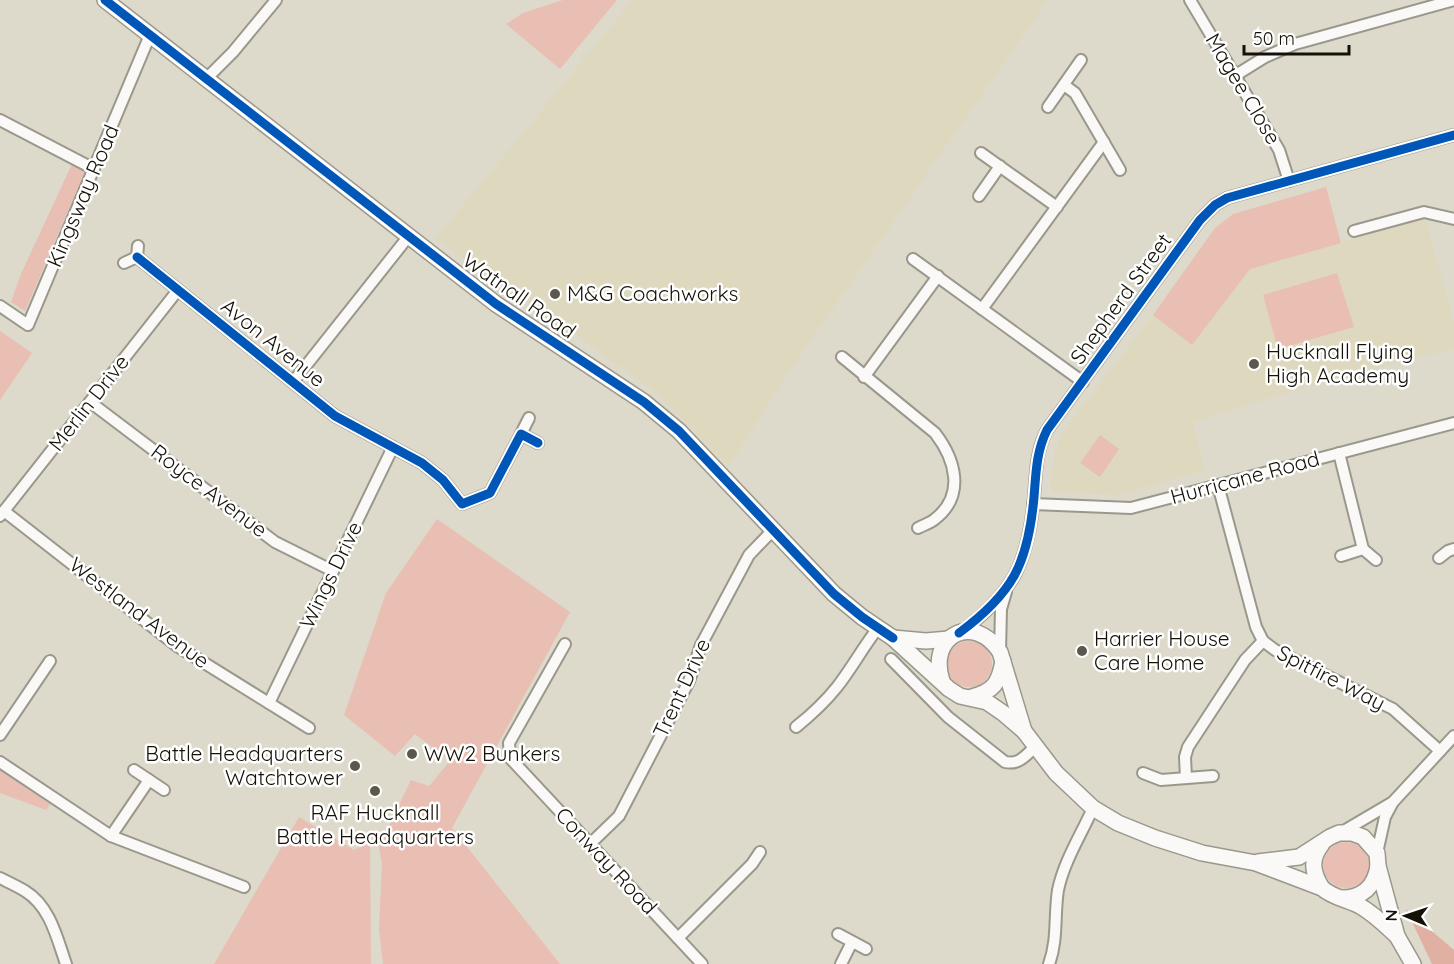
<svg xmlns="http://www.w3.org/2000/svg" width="1454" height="964" font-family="Quicksand,sans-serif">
<rect width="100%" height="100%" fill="#dddacb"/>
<g fill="#ded8be">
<path d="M 633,0 L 1048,0 L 784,379 L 729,466 L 654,391 L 576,335 L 435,239 Z"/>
<path d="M 1425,218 L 1454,322 L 1454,349 L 1332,379 L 1193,422 L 1205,470 L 1118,495 L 1054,492 L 1050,488 L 1055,451 L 1061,435 L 1153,315 L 1192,345 L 1250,269 Z"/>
</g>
<g fill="#e9beb3">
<path d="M 563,0 L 617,0 L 560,69 L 506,24 L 523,13 Z"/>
<path d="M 72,164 L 85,171 L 25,311 L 11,302 L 21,274 Z"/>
<path d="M 1326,187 L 1341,243 L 1250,269 L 1192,345 L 1153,315 L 1215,228 L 1233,214 Z"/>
<path d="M 1337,273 L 1354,327 L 1278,349 L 1263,295 Z"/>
<path d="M 0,331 L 32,353 L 0,400 Z"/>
<path d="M 1100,435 L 1119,449 L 1100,477 L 1080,463 Z"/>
<path d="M 437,519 L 570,612 L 452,828 L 560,964 L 383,964 L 379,929 L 382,863 L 377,838 L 385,834 L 411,780 L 429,786 L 450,761 L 415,734 L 395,756 L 344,715 L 386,593 Z"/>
<circle cx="969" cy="664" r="23"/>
<path d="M 0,770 L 50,804 L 46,810 L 0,793 Z"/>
<path d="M 299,817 L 354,850 L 370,842 L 371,964 L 214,964 Z"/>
<circle cx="1346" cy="865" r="23"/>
</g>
<path fill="#e0b0a3" d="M 1406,909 L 1454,950 L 1454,964 L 1432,964 Z"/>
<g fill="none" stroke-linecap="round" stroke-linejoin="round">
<g stroke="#9a988c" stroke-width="14">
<g id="minor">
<path d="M 1190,0 L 1279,150 L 1289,181"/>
<path d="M 1236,75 L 1265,57 L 1295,44 L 1454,0"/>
<path d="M 206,79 L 233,52 L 276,0"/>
<path d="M 1064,85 L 1075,93 L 1120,170"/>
<path d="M 1048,107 L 1081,60"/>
<path d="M 0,120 L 94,169"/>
<path d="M 981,153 L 1057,207"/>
<path d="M 979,196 L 1000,166"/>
<path d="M 1354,231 L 1424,212 L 1454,219"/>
<path d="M 137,257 L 335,416 L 422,463 L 443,480 L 462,504 L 490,493 L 521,434 L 538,443"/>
<path d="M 913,259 L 1083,382"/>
<path d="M 124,263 L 137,257 L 138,246"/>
<path d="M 0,306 L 28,325 L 150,35"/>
<path d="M 982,309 L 1104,142"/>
<path d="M 842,357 L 935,433 C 955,459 966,495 935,519 C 931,523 923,525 918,528"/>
<path d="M 864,377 L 938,276"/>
<path d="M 293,382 L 408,237"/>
<path d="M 90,402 L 275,542 L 333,571"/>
<path d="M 521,434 L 529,418"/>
<path d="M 1339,453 L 1363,549"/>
<path d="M 1218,485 L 1256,627 L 1263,641 L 1275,650 L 1393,709 L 1440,751"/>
<path d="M 1033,504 L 1131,508 L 1454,423"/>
<path d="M 4,511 L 177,646 L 309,728"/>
<path d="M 0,516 L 178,290"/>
<path d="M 1341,556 L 1363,549 L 1376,560"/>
<path d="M 1439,558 L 1448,551 L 1454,549"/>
<path d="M 960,633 C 1013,593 1028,564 1034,497 C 1036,473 1036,451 1047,430 L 1200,220 L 1215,205 L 1227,198 L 1454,135"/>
<path d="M 565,644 L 509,743 L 510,758 L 702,964"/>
<path d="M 1000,652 L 1001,609 L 1006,592"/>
<path d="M 891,659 L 948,717 L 1005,762 C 1019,765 1025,756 1035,747"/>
<path d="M 269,703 L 393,447"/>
<path d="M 796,727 C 811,715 825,702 837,687 C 852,668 863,647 878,628"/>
<path d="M 0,735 L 50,661"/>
<path d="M 0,762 L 111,836 L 244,887"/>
<path d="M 134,770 L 164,790"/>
<path d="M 1143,773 L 1161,780 L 1213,776"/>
<path d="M 1186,778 L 1185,757 L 1188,747 L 1245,660 L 1263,641"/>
<path d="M 1342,832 L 1393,802"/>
<path d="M 111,836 L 149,780"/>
<path d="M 590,844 L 619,816 L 689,681 L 701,645 L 749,555 L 773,530"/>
<path d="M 1377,853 L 1385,817 L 1393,802 L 1454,736"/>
<path d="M 0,878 C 8,882 17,886 25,891 C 50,906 57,938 66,964"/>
<path d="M 838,934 L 866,949"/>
<path d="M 678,938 L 752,864 L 760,852"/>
<path d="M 841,964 L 852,942"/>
<path d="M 1049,964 C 1058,940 1054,915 1058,890 C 1064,861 1081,835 1093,808"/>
</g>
</g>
<g stroke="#9a988c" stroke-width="18">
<g id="secondary">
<path d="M 105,0 L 496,304 L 644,402 L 679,431 L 834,594 L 862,617 L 893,638 L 949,689 L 960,696 L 987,702 L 1003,713 L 1024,731 L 1056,773 L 1093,808 L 1118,823 L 1155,838 L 1202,853 L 1256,863 L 1322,888 C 1333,898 1347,899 1360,906 C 1374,914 1385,925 1397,936"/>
<path d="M 893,638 L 926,641 L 949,639"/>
<path d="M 942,681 C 927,635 974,612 1000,652 L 1024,731"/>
<path d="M 972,697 C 994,691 999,683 1003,661"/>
<path d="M 1322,844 C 1310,859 1312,872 1322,888"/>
<path d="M 1258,862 L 1299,857 L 1330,837 L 1339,833 L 1352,833 L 1363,837 L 1377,853 L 1378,866 L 1397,936 L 1413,964"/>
<path d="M 1342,898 C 1363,898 1375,886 1378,866"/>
</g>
</g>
<use href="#minor" stroke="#faf9f7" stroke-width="10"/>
<use href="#secondary" stroke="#faf9f7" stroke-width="15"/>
<g stroke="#fff" stroke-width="13">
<g id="cycleway">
<path d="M 105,0 L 496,304 L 644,402 L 679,431 L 834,594 L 862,617 L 893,638"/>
<path d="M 137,257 L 335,416 L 422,463 L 443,480 L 462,504 L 490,493 L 521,434 L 538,443"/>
<path d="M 959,633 C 1013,593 1028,564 1034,497 C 1036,474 1036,452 1047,430 L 1200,220 L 1215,205 L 1227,198 L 1454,135"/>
</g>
</g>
<use href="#cycleway" stroke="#0057b8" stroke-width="9"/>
</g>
<g fill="#5a584c" stroke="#fff" stroke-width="2">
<circle cx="555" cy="294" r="6"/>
<circle cx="1254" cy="364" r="6"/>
<circle cx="1082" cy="651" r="6"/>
<circle cx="412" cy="754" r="6"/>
<circle cx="355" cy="766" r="6"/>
<circle cx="375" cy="791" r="6"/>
</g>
<g text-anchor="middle" stroke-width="5" stroke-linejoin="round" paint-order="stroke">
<g font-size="21" fill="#141208" stroke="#fff">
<text transform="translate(1243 89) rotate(59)" y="7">Magee Close</text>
<text transform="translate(83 196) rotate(-67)" y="7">Kingsway Road</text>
<text transform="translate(519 296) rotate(35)" y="7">Watnall Road</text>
<text transform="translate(1121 299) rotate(-54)" y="7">Shepherd Street</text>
<text transform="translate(273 343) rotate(39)" y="7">Avon Avenue</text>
<text transform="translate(89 403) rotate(-52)" y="7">Merlin Drive</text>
<text transform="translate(1245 478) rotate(-15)" y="7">Hurricane Road</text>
<text transform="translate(209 491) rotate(37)" y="7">Royce Avenue</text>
<text transform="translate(331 575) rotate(-64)" y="7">Wings Drive</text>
<text transform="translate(139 613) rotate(37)" y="7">Westland Avenue</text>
<text transform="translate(1331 678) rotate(27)" y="7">Spitfire Way</text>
<text transform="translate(682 688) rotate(-65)" y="7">Trent Drive</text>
<text transform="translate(606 861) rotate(47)" y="7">Conway Road</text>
</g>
<g font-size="21" fill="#141208" stroke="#fff" text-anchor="start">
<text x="567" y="301">M&amp;G Coachworks</text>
<text x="1266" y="359">Hucknall Flying<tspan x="1266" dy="24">High Academy</tspan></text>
<text x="1094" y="646">Harrier House<tspan x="1094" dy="24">Care Home</tspan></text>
<text x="343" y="761" text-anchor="end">Battle Headquarters<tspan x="343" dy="24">Watchtower</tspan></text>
<text x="424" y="761">WW2 Bunkers</text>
<text x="375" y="820" text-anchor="middle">RAF Hucknall<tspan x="375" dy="24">Battle Headquarters</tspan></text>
</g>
</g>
<g transform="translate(1406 916) rotate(272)" stroke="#ffffff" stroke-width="4.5" paint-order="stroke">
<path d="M0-4.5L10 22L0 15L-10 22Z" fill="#141208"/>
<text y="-9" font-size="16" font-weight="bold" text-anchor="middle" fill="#141208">N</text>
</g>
<path d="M1244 45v9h105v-9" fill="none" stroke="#141208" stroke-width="3"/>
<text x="1253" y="45" font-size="18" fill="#141208" stroke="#ffffff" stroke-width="4.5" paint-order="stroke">50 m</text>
</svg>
